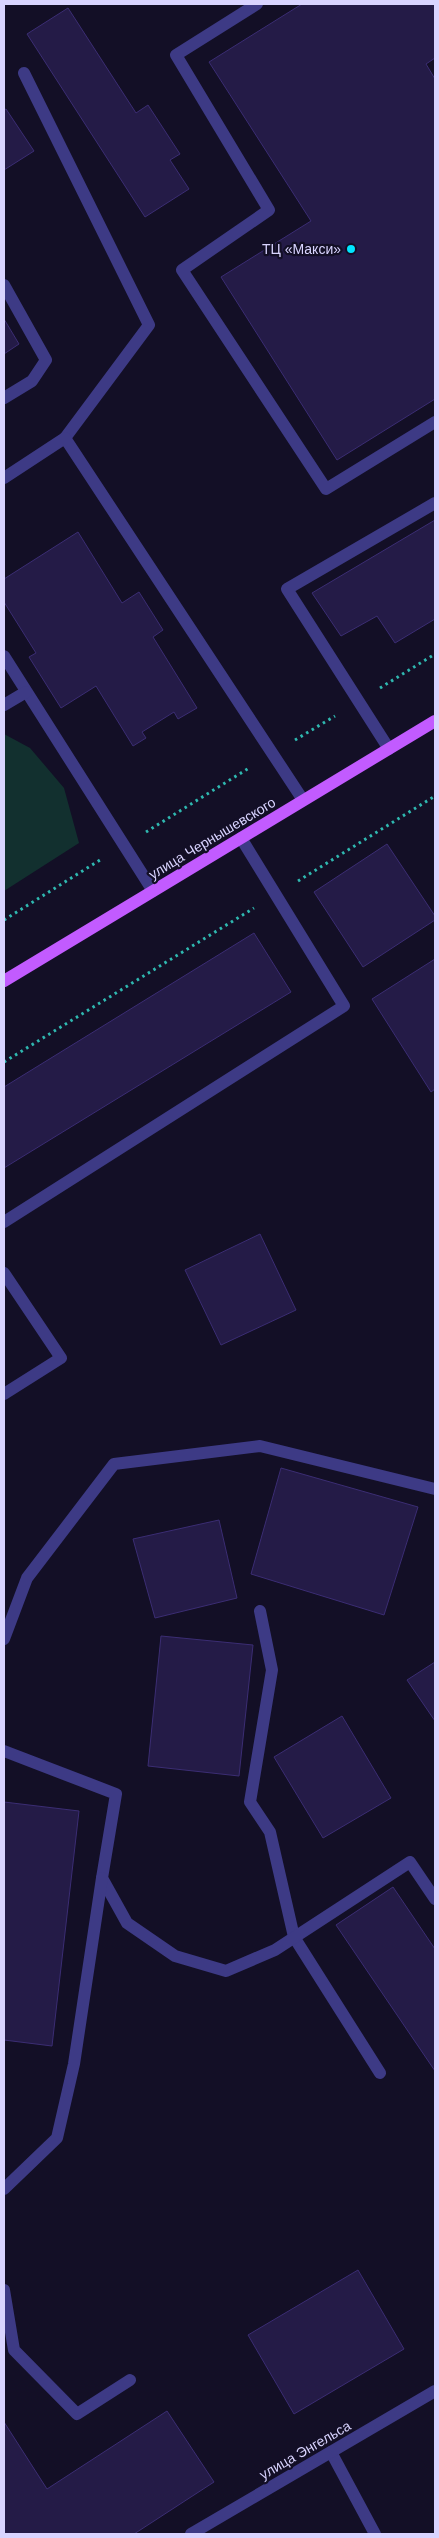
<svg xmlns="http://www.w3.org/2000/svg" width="439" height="2538" font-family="Helvetica,sans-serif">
<rect width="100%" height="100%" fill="#130f26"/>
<path fill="#12302f" d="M 4,734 L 30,748 L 64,788 L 79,843 L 4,891 Z"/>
<g fill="#241b47" stroke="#3b2d73">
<path d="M 302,4 L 435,4 L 435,58 L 426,64 L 435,79 L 435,399 L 337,460 L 221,277 L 311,221 L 209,62 Z"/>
<path d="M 68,8 L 136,113 L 148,105 L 180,154 L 170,160 L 189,189 L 145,217 L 27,34 Z"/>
<path d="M 6,109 L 34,151 L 4,170 L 4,110 Z"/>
<path d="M 4,319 L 19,344 L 4,354 Z"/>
<path d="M 435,520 L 435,619 L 395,643 L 377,616 L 341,636 L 312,593 Z"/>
<path d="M 78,532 L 122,603 L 139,592 L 163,630 L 153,637 L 197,708 L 178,719 L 174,712 L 142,732 L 146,738 L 133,746 L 96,686 L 61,708 L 29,657 L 36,653 L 4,602 L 4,579 Z"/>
<path d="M 387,844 L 435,916 L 435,920 L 363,967 L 314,892 Z"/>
<path d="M 254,933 L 291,992 L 4,1168 L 4,1087 Z"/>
<path d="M 435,959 L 435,1089 L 431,1092 L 372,999 Z"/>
<path d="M 260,1234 L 296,1310 L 221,1345 L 185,1270 Z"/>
<path d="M 281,1468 L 418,1507 L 384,1615 L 251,1574 Z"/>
<path d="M 219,1520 L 237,1598 L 155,1618 L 133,1539 Z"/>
<path d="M 161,1636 L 253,1645 L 239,1776 L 148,1766 Z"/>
<path d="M 435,1662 L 435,1721 L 407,1680 Z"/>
<path d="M 342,1716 L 391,1798 L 323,1838 L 274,1757 Z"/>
<path d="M 4,1802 L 79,1811 L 52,2046 L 4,2040 Z"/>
<path d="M 393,1887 L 435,1949 L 435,2071 L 336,1925 Z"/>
<path d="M 358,2270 L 404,2349 L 294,2414 L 248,2335 Z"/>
<path d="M 167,2411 L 214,2482 L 134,2534 L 4,2534 L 4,2422 L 47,2489 Z"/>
</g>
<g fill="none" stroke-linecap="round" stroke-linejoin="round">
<g stroke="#2fb8b0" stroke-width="3" stroke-dasharray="2.5 4" stroke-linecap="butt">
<path d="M 380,688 L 435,654"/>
<path d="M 295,740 L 335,716"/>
<path d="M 146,832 L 249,768"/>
<path d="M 298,881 L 435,796"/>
<path d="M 4,920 L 100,860"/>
<path d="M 4,1062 L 254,908"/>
</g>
<g stroke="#3d3a85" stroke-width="12">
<path d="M 257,4 L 176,55 L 269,210 L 182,270 L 326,489 L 435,422"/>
<path d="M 24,73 L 149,325 L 65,438"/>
<path d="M 4,285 L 46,360 L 32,381 L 4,398"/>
<path d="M 4,478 L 65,438 L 303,800"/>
<path d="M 4,656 L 153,891"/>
<path d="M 4,705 L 26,692"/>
<path d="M 389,749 L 287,589 L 435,503"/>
<path d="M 4,1222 L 344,1006 L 241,838"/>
<path d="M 4,1273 L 61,1358 L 4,1394"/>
<path d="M 260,1611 L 272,1670 L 250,1802 L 270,1832 L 294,1937 L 380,2073"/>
<path d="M 4,1639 L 27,1578 L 114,1464 L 260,1446 L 435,1489"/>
<path d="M 4,1751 L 116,1794 L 102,1878 L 127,1923 L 175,1956 L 226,1971 L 275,1950 L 410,1862 L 435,1899"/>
<path d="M 4,2189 L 57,2138 L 74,2064 L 102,1878"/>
<path d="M 4,2290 L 14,2350 L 77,2414 L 130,2380"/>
<path d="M 331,2452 L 375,2534"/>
<path d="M 191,2534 L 435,2391"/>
</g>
<path stroke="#c25bff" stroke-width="12" d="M 4,981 L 435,721"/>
</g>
<circle fill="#00e5ff" stroke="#130f26" stroke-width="2" cx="351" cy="249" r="5"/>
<g text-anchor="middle" stroke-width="4.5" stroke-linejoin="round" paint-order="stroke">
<g font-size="14" fill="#d9d4ff" stroke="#130f26" text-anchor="end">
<text x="341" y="254">ТЦ «Макси»</text>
</g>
<g font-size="14" fill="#d9d4ff" stroke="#130f26">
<text transform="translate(212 838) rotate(-31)" y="5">улица Чернышевского</text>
<text transform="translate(305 2450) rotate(-30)" y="5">улица Энгельса</text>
</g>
</g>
<rect width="439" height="2538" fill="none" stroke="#d9d4ff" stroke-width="10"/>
</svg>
